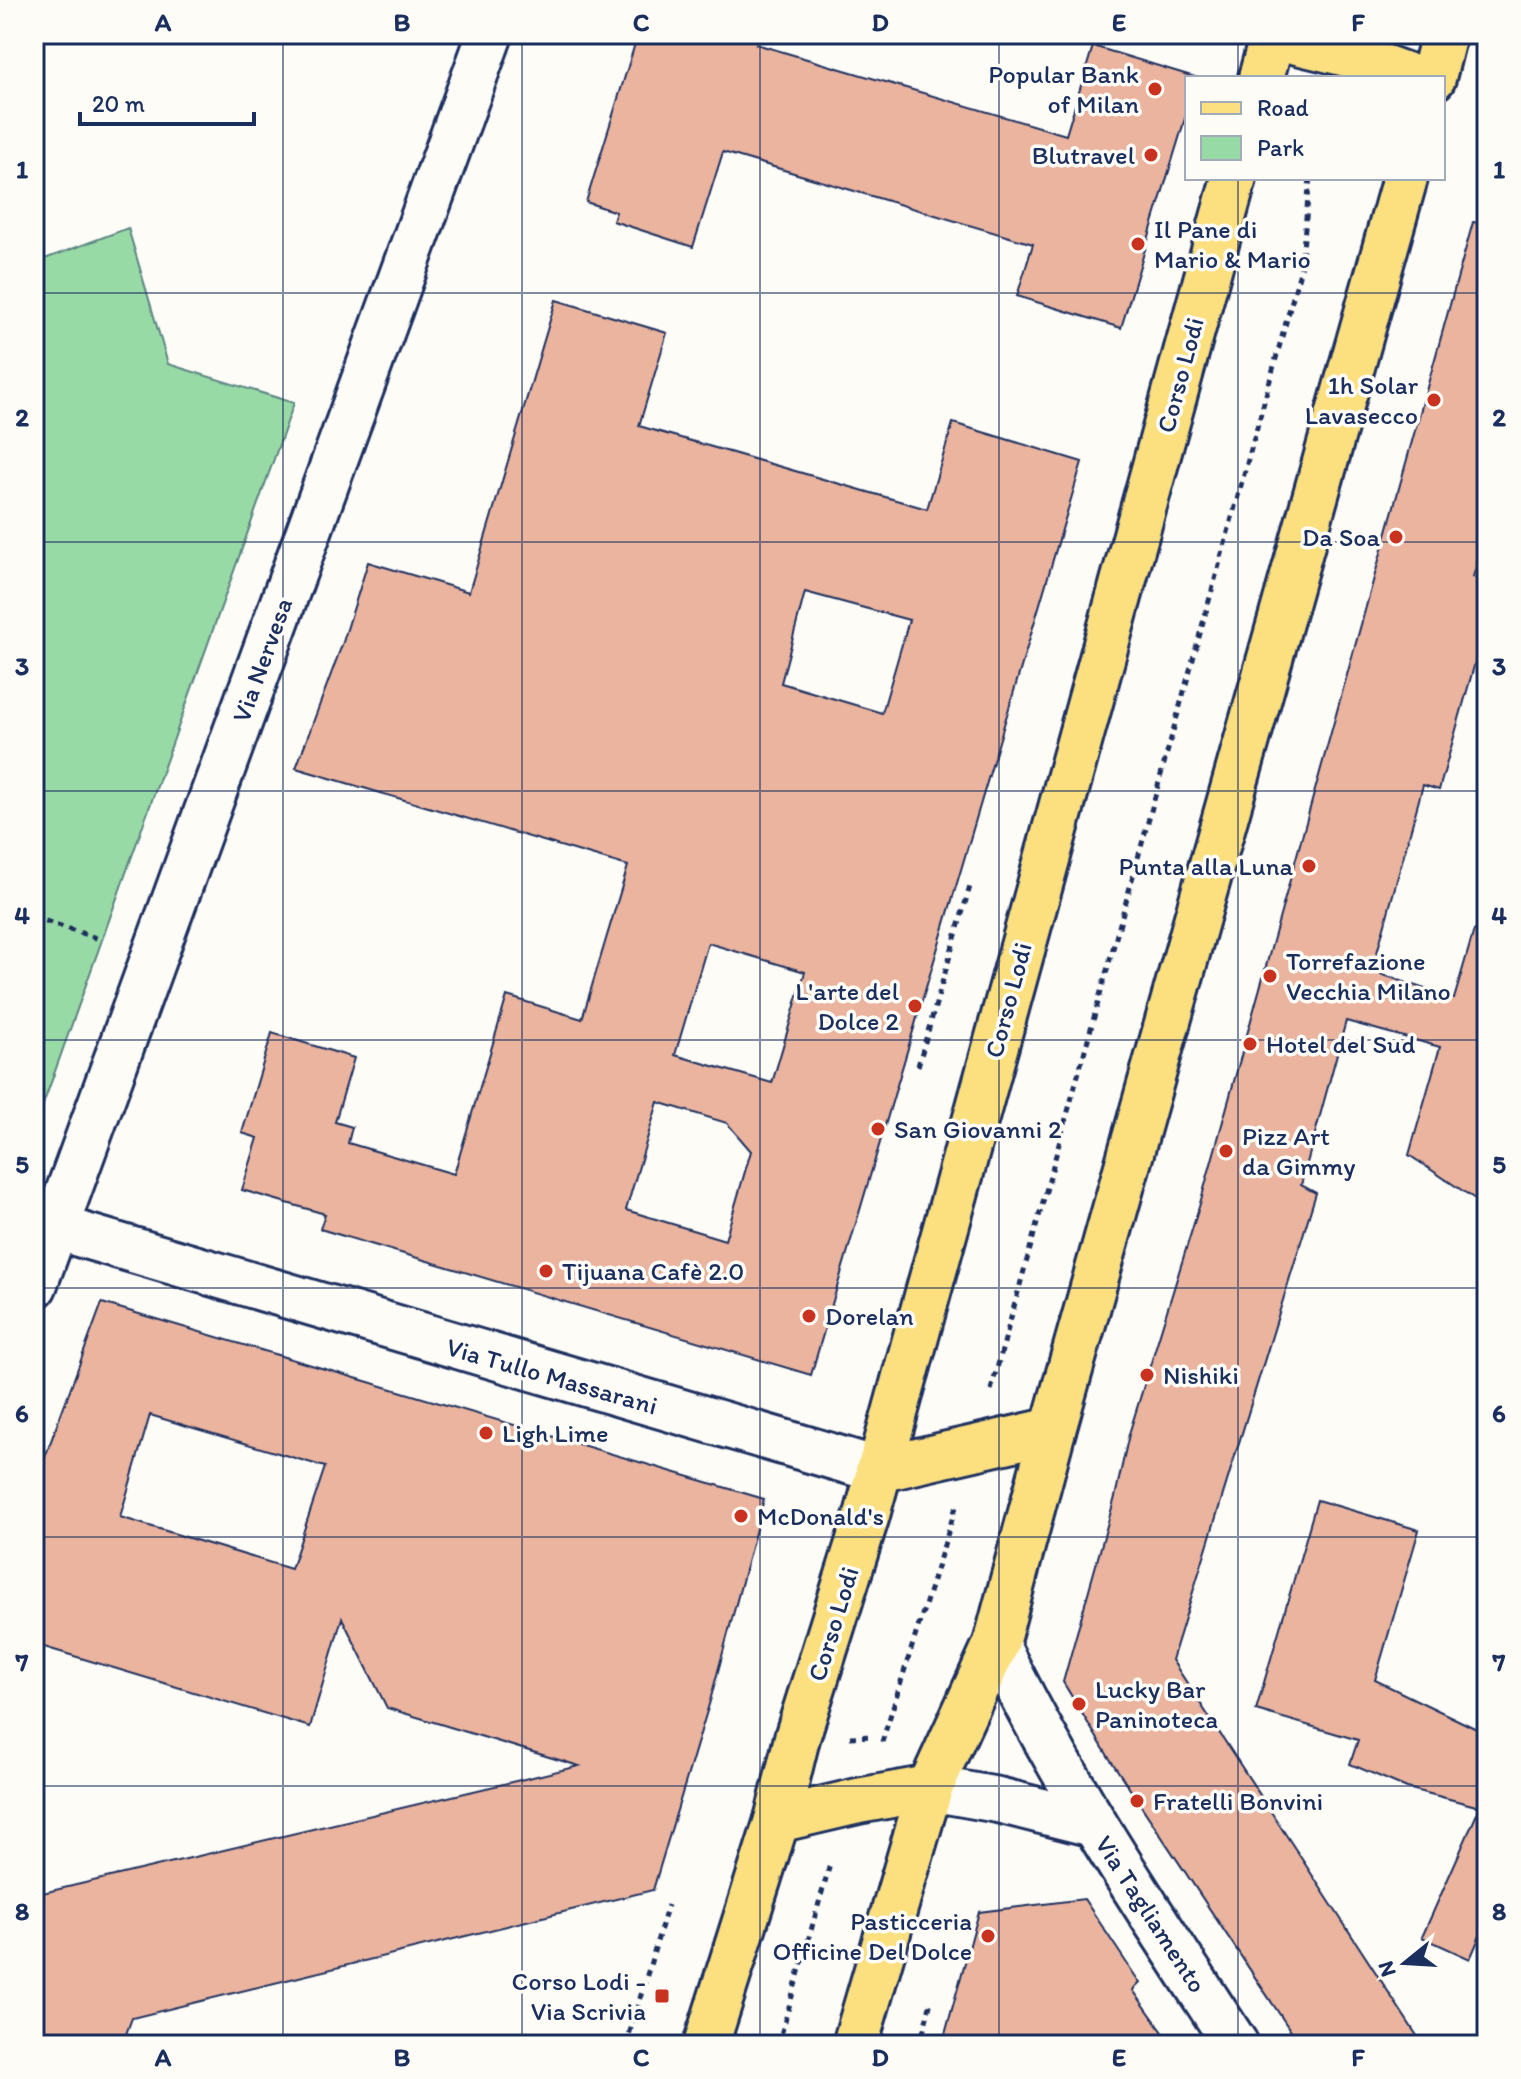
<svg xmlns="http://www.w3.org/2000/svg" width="1521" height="2079" font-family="Itim,sans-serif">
<rect width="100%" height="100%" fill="#fdfcf7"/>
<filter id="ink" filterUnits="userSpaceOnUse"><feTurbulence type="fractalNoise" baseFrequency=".0125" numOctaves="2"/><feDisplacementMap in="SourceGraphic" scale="16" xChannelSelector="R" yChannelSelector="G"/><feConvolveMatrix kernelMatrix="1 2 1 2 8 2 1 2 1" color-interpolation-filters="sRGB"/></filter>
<g filter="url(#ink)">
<path fill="#98daa5" stroke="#5a8482" stroke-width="2" d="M 128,228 L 168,364 L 294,403 L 34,1130 L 34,263 Z"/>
<g fill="#ebb49f" stroke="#1b2f5e" stroke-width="2" fill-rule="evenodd">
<path d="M 638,34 L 759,34 L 756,44 L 1066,135 L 1093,46 L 1198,78 L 1187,78 L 1187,112 L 1121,328 L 1017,296 L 1033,244 L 723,152 L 693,247 L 613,221 L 616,212 L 586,202 Z"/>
<path d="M 1473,222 L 1487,224 L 1487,528 L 1473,577 L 1487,581 L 1487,663 L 1476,659 L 1439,790 L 1423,785 L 1372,971 L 1454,999 L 1474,930 L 1487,932 L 1487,1207 L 1409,1155 L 1440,1047 L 1346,1021 L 1301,1185 L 1316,1193 L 1172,1660 L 1423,2045 L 1300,2045 L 1108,1756 L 1063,1682 L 1115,1497 L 1129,1434 L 1199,1207 Z"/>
<path d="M 556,300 L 667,333 L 639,426 L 927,509 L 953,423 L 1082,462 L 811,1375 L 320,1229 L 325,1214 L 242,1190 L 258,1138 L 242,1133 L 272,1033 L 354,1058 L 335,1122 L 352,1127 L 348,1143 L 454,1174 L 507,996 L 582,1019 L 628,866 L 296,768 L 343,642 L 368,562 L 469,592 ZM 805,592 L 909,620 L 882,713 L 781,683 ZM 708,943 L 805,972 L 772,1083 L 675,1055 ZM 658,1102 L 727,1123 L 751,1151 L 725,1240 L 626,1210 Z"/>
<path d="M 102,1303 L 764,1499 L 710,1701 L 653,1890 L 132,2018 L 122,2045 L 34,2045 L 34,1895 L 579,1766 L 387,1708 L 342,1618 L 310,1727 L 34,1644 L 34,1487 ZM 150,1415 L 325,1467 L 291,1569 L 120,1517 Z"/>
<path d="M 1317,1500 L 1419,1530 L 1375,1680 L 1487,1734 L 1487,1920 L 1470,1959 L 1422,1937 L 1480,1807 L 1407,1788 L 1350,1764 L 1358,1740 L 1256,1710 Z"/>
<path d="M 1084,1899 L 1140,1983 L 1133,1990 L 1172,2045 L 942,2045 L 979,1912 Z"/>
</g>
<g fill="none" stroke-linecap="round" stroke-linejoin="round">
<g stroke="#1b2f5e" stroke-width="50">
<g id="street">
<path d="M 55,1227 L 878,1470"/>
<path d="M 34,1286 L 490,34"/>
<path d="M 996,1644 C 1064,1785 1151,1914 1236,2045"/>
<path d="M 930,1788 L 998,1800 L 1093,1824"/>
</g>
</g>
<g stroke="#1b2f5e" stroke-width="50">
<g id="primary">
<path d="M 1273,36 L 1347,54 L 1413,78"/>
<path d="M 1261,78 L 1273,34"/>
<path d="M 1433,78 L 1444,34"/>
<path d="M 878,1470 L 1053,1430"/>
<path d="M 777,1820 L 858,1801 L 930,1788"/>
<path d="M 706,2045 L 777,1820 L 797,1738 L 867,1515 L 1234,178"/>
<path d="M 855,2045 L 930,1788 L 996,1644 L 1053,1430 L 1405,178"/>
</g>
</g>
<g stroke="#1b2f5e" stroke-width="5" stroke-dasharray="6 6" stroke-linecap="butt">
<path d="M 34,917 L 102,940"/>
<path d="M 918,1066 L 971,883"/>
<path d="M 991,1390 L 1301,268 L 1310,178"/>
<path d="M 850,1737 L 872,1736"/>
<path d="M 882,1742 L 956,1507"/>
<path d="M 626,2045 L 668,1905"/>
<path d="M 778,2045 L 831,1861"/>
<path d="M 920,2045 L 931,2001"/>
</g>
<use href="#street" stroke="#fdfcf7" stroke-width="44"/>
<use href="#primary" stroke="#fce080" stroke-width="44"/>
</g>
</g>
<path fill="none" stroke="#1b2f5e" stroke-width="2" stroke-opacity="0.55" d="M 283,34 L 283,2045M 522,34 L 522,2045M 760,34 L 760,2045M 999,34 L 999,2045M 1238,34 L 1238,78M 1238,178 L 1238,2045M 34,293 L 1487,293M 34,542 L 1487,542M 34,791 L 1487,791M 34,1040 L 1487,1040M 34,1288 L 1487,1288M 34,1537 L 1487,1537M 34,1786 L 1487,1786"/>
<g fill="#c8321e" stroke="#fdfcf7" stroke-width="3">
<circle cx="1155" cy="89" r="8"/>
<circle cx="1151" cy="155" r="8"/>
<circle cx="1138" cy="244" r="8"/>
<circle cx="1434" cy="400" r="8"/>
<circle cx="1396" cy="537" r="8"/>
<circle cx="1309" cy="866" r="8"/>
<circle cx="1270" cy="976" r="8"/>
<circle cx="915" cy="1006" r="8"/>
<circle cx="1250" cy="1044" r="8"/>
<circle cx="878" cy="1129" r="8"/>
<circle cx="1226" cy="1151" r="8"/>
<circle cx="546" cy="1271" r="8"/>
<circle cx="809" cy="1316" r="8"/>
<circle cx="1147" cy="1375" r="8"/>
<circle cx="486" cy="1433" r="8"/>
<circle cx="741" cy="1516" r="8"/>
<circle cx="1079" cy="1704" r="8"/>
<circle cx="1137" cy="1801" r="8"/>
<circle cx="988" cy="1936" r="8"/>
<rect x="654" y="1988" width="16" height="16" rx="4"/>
</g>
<g text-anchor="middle" stroke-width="7" stroke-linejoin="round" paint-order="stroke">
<g font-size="26" fill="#1b2f5e" stroke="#fdfcf7" text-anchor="start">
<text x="1139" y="83" text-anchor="end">Popular Bank<tspan x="1139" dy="30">of Milan</tspan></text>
<text x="1135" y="164" text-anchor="end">Blutravel</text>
<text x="1154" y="238">Il Pane di<tspan x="1154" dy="30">Mario &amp; Mario</tspan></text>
<text x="1418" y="394" text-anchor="end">1h Solar<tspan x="1418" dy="30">Lavasecco</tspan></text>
<text x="1380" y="546" text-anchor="end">Da Soa</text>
<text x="1293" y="875" text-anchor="end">Punta alla Luna</text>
<text x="1286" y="970">Torrefazione<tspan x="1286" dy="30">Vecchia Milano</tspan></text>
<text x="899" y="1000" text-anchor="end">L'arte del<tspan x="899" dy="30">Dolce 2</tspan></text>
<text x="1266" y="1053">Hotel del Sud</text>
<text x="894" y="1138">San Giovanni 2</text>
<text x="1242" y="1145">Pizz Art<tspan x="1242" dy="30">da Gimmy</tspan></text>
<text x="562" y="1280">Tijuana Cafè 2.0</text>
<text x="825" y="1325">Dorelan</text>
<text x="1163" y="1384">Nishiki</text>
<text x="502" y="1442">Ligh Lime</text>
<text x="757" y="1525">McDonald's</text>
<text x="1095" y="1698">Lucky Bar<tspan x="1095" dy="30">Paninoteca</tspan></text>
<text x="1153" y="1810">Fratelli Bonvini</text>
<text x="972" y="1930" text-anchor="end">Pasticceria<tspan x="972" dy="30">Officine Del Dolce</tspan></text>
<text x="646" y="1990" text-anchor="end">Corso Lodi -<tspan x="646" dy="30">Via Scrivia</tspan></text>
</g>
<g font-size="26" fill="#1b2f5e" stroke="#fdfcf7">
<text transform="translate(1180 375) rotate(-75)" y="9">Corso Lodi</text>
<text transform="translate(262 660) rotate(-70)" y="9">Via Nervesa</text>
<text transform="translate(1008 1000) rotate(-75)" y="9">Corso Lodi</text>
<text transform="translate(552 1376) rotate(16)" y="9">Via Tullo Massarani</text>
<text transform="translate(833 1624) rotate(-73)" y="9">Corso Lodi</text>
<text transform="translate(1151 1914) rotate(57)" y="9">Via Tagliamento</text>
</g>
</g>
<rect width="1521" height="2079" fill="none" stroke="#fdfcf7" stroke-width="88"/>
<rect x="1185" y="76" width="260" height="104" fill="#fdfcf7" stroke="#a3aaba" stroke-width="2"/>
<rect x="1201" y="102" width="40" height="12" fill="#fce080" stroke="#a3aaba" stroke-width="2"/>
<text x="1257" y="116" font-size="24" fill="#1b2f5e">Road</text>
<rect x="1201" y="136" width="40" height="24" fill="#98daa5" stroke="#a3aaba" stroke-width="2"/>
<text x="1257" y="156" font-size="24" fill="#1b2f5e">Park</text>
<g transform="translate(1405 1963) rotate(252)" stroke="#fdfcf7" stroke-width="6" paint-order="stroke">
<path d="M0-6L14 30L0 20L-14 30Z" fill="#1b2f5e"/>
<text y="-12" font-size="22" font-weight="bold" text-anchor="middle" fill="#1b2f5e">N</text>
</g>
<path d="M80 112v12h174v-12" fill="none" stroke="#1b2f5e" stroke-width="4"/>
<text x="92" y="112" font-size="24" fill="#1b2f5e" stroke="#fdfcf7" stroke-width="6" paint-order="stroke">20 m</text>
<rect x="44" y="44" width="1433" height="1991" fill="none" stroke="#1b2f5e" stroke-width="3"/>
<g font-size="26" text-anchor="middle" font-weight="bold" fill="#1b2f5e">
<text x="163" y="31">A</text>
<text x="402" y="31">B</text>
<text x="641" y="31">C</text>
<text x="880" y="31">D</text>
<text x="1119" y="31">E</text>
<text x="1358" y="31">F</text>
<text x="22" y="178">1</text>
<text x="1499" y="178">1</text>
<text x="22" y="426">2</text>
<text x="1499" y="426">2</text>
<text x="22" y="675">3</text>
<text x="1499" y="675">3</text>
<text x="22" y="924">4</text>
<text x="1499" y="924">4</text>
<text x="22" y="1173">5</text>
<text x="1499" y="1173">5</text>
<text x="22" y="1422">6</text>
<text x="1499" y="1422">6</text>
<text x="22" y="1671">7</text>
<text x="1499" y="1671">7</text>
<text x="22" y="1920">8</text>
<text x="1499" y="1920">8</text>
<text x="163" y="2066">A</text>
<text x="402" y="2066">B</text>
<text x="641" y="2066">C</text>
<text x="880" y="2066">D</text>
<text x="1119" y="2066">E</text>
<text x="1358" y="2066">F</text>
</g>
</svg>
